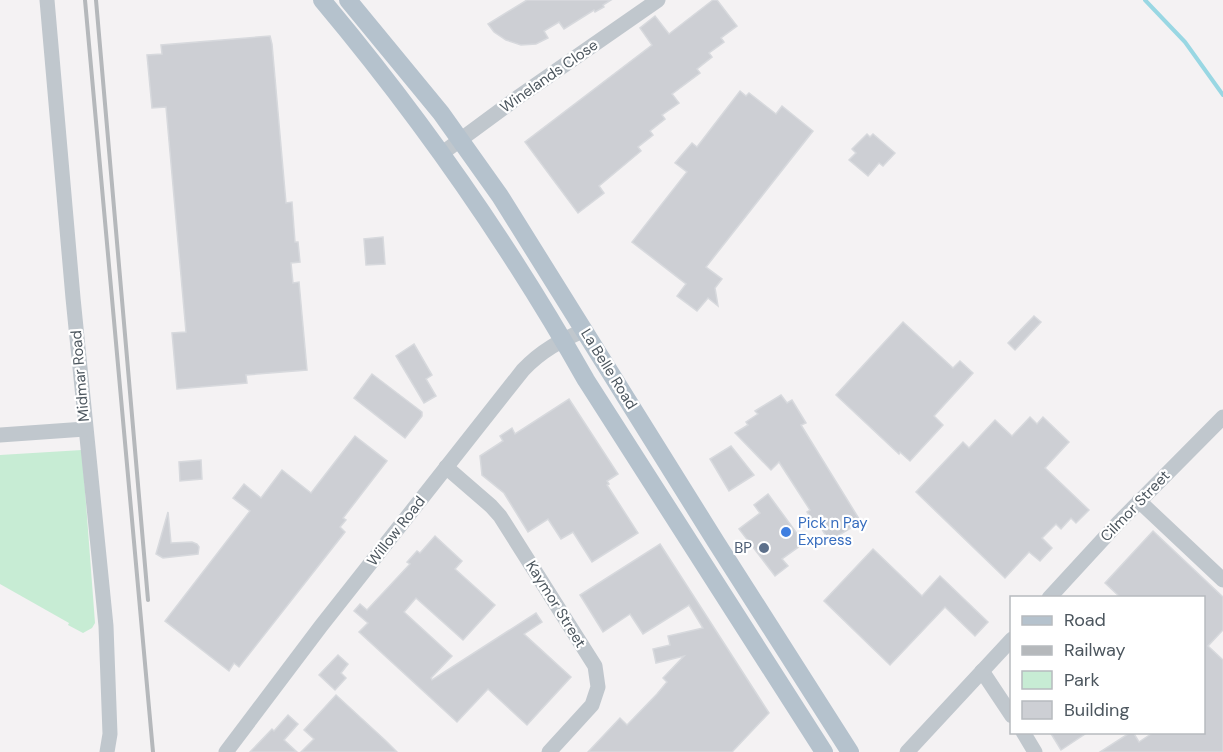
<svg xmlns="http://www.w3.org/2000/svg" width="1223" height="752" font-family="'DM Sans',sans-serif">
<rect width="100%" height="100%" fill="#f4f2f3"/>
<path fill="#c7ecd4" d="M 82,450 L 95,623 L 92,628 L 83,633 L 68,625 L 69,623 L 0,584 L 0,455 Z"/>
<g fill="none" stroke-linecap="round" stroke-linejoin="round">
<path stroke="#99d7e3" stroke-width="4" d="M 1145,0 L 1185,42 L 1223,95"/>
</g>
<g fill="#cdcfd4" stroke="#d7d9dd" stroke-width="1.5">
<path d="M 527,0 L 611,0 L 603,5 L 604,7 L 595,12 L 594,10 L 564,29 L 559,22 L 544,31 L 548,38 L 536,44 L 521,45 L 506,40 L 494,32 L 488,24 Z"/>
<path d="M 713,0 L 717,0 L 737,26 L 721,38 L 724,42 L 709,53 L 712,57 L 697,69 L 700,73 L 672,94 L 679,103 L 662,115 L 665,119 L 650,131 L 653,135 L 638,147 L 641,151 L 599,186 L 604,193 L 578,213 L 525,142 L 652,45 L 640,28 L 655,16 L 669,34 Z"/>
<path d="M 270,36 L 272,44 L 286,203 L 292,202 L 295,242 L 298,242 L 300,262 L 291,263 L 293,283 L 299,282 L 307,370 L 246,375 L 247,383 L 177,389 L 172,333 L 186,332 L 166,107 L 152,108 L 147,55 L 162,54 L 161,45 Z"/>
<path d="M 740,91 L 746,96 L 749,93 L 776,114 L 782,106 L 813,131 L 706,267 L 722,279 L 715,288 L 718,306 L 708,298 L 697,311 L 677,296 L 686,284 L 632,242 L 687,172 L 675,163 L 692,143 L 697,147 Z"/>
<path d="M 867,134 L 870,137 L 873,134 L 895,153 L 883,166 L 879,163 L 868,176 L 849,160 L 856,153 L 852,149 Z"/>
<path d="M 383,237 L 385,264 L 366,265 L 364,239 Z"/>
<path d="M 1034,316 L 1041,322 L 1015,350 L 1008,343 Z"/>
<path d="M 903,322 L 953,368 L 960,361 L 973,373 L 934,416 L 943,425 L 910,461 L 900,452 L 899,454 L 836,395 Z"/>
<path d="M 414,344 L 432,375 L 426,379 L 436,396 L 424,403 L 396,356 Z"/>
<path d="M 372,374 L 422,412 L 422,416 L 405,438 L 354,398 Z"/>
<path d="M 781,395 L 787,403 L 792,400 L 806,423 L 801,425 L 861,522 L 829,541 L 817,521 L 814,523 L 807,512 L 810,510 L 779,462 L 771,470 L 735,433 L 748,425 L 746,422 L 758,414 L 755,411 Z"/>
<path d="M 569,399 L 618,474 L 607,481 L 609,484 L 607,485 L 638,533 L 592,562 L 573,532 L 561,539 L 548,519 L 528,532 L 504,493 L 482,475 L 480,456 L 503,441 L 500,436 L 512,428 L 515,434 Z"/>
<path d="M 1030,417 L 1037,424 L 1043,417 L 1069,442 L 1045,468 L 1089,510 L 1076,523 L 1071,518 L 1061,529 L 1056,524 L 1042,538 L 1052,548 L 1040,561 L 1029,552 L 1005,578 L 916,492 L 963,442 L 969,448 L 995,420 L 1012,436 Z"/>
<path d="M 355,436 L 387,461 L 343,518 L 346,520 L 340,527 L 345,532 L 239,667 L 234,663 L 229,671 L 165,621 L 250,511 L 233,498 L 244,484 L 261,498 L 282,470 L 311,493 Z"/>
<path d="M 731,446 L 754,475 L 729,491 L 710,459 Z"/>
<path d="M 201,460 L 202,479 L 180,481 L 179,462 Z"/>
<path d="M 768,494 L 804,543 L 782,559 L 788,566 L 775,576 L 739,529 L 760,513 L 754,505 Z"/>
<path d="M 168,512 L 171,543 L 192,542 L 197,544 L 199,547 L 198,554 L 163,558 L 156,554 Z"/>
<path d="M 1153,531 L 1223,597 L 1223,630 L 1208,646 L 1223,660 L 1223,752 L 1100,752 L 1131,732 L 1133,732 L 1139,742 L 1154,732 L 1203,732 L 1203,597 L 1120,597 L 1105,583 Z"/>
<path d="M 435,536 L 462,561 L 455,569 L 495,605 L 463,640 L 416,598 L 404,612 L 452,656 L 431,678 L 432,680 L 536,613 L 542,622 L 524,634 L 571,677 L 527,725 L 488,689 L 457,722 L 359,632 L 368,623 L 354,611 L 360,604 L 367,610 L 410,564 L 407,562 L 417,551 L 420,553 Z"/>
<path d="M 660,544 L 769,713 L 732,752 L 588,752 L 620,718 L 627,725 L 657,694 L 667,682 L 663,678 L 684,656 L 656,663 L 653,649 L 670,645 L 668,636 L 703,628 L 689,605 L 643,634 L 630,614 L 603,632 L 580,595 Z"/>
<path d="M 873,549 L 922,596 L 940,576 L 988,622 L 975,636 L 945,607 L 890,665 L 824,601 Z"/>
<path d="M 338,655 L 348,664 L 341,673 L 346,678 L 335,690 L 319,675 Z"/>
<path d="M 336,695 L 386,741 L 397,752 L 301,752 L 314,739 L 304,730 Z"/>
<path d="M 288,715 L 298,724 L 284,740 L 297,752 L 250,752 L 272,729 L 274,731 Z"/>
<path d="M 1050,732 L 1088,732 L 1061,750 Z"/>
</g>
<g fill="none" stroke-linecap="round" stroke-linejoin="round">
<g stroke="#c0c7cd" stroke-width="15">
<path d="M 47,0 L 73,298 L 106,626 L 110,734 L 107,752"/>
<path d="M 441,154 L 517,98 L 658,0"/>
<path d="M 0,435 L 85,429"/>
<path d="M 446,467 L 491,506 L 500,516 L 595,666 L 598,687 L 592,705 L 549,752"/>
<path d="M 1139,501 L 1223,580"/>
<path d="M 1049,598 L 1118,523 L 1223,417"/>
<path d="M 982,671 L 1012,716"/>
<path d="M 1023,732 L 1035,752"/>
<path d="M 226,752 L 321,626 L 523,370 C 541,351 561,340 585,330"/>
<path d="M 907,752 L 1012,639"/>
</g>
<g stroke="#b5c2cd" stroke-width="18">
<path d="M 322,0 C 421,118 510,246 586,380 L 824,752"/>
<path d="M 348,0 L 441,113 L 500,196 L 716,542 L 850,752"/>
</g>
<g stroke="#b5b8bb" stroke-width="4">
<path d="M 85,0 L 153,752"/>
<path d="M 96,0 L 148,600"/>
</g>
</g>
<circle fill="#3f7fe0" stroke="#fff" stroke-width="2" cx="786" cy="532" r="6"/>
<circle fill="#5c6f8a" stroke="#fff" stroke-width="2" cx="764" cy="548" r="6"/>
<g text-anchor="middle" stroke-width="4.5" stroke-linejoin="round" paint-order="stroke">
<g font-size="15" fill="#4c565e" stroke="#fff">
<text transform="translate(549 76) rotate(-35)" y="5">Winelands Close</text>
<text transform="translate(609 369) rotate(58)" y="5">La Belle Road</text>
<text transform="translate(80 376) rotate(-95)" y="5">Midmar Road</text>
<text transform="translate(1135 506) rotate(-46)" y="5">Cilmor Street</text>
<text transform="translate(396 531) rotate(-52)" y="5">Willow Road</text>
<text transform="translate(556 604) rotate(58)" y="5">Kaymor Street</text>
</g>
<g font-size="15" fill="#366cbe" stroke="#fff" text-anchor="start">
<text x="798" y="528">Pick n Pay<tspan x="798" dy="17">Express</tspan></text>
</g>
<g font-size="15" fill="#4e5e75" stroke="#fff" text-anchor="end">
<text x="752" y="553">BP</text>
</g>
</g>
<rect x="1010" y="596" width="195" height="138" fill="#ffffff" stroke="#b7bbbf" stroke-width="1.5"/>
<rect x="1022" y="616" width="30" height="9" fill="#b5c2cd" stroke="#b7bbbf" stroke-width="1.5"/>
<text x="1064" y="626" font-size="18" fill="#4c565e">Road</text>
<rect x="1022" y="646" width="30" height="9" fill="#b5b8bb" stroke="#b7bbbf" stroke-width="1.5"/>
<text x="1064" y="656" font-size="18" fill="#4c565e">Railway</text>
<rect x="1022" y="671" width="30" height="18" fill="#c7ecd4" stroke="#b7bbbf" stroke-width="1.5"/>
<text x="1064" y="686" font-size="18" fill="#4c565e">Park</text>
<rect x="1022" y="701" width="30" height="18" fill="#cdcfd4" stroke="#b7bbbf" stroke-width="1.5"/>
<text x="1064" y="716" font-size="18" fill="#4c565e">Building</text>
</svg>
